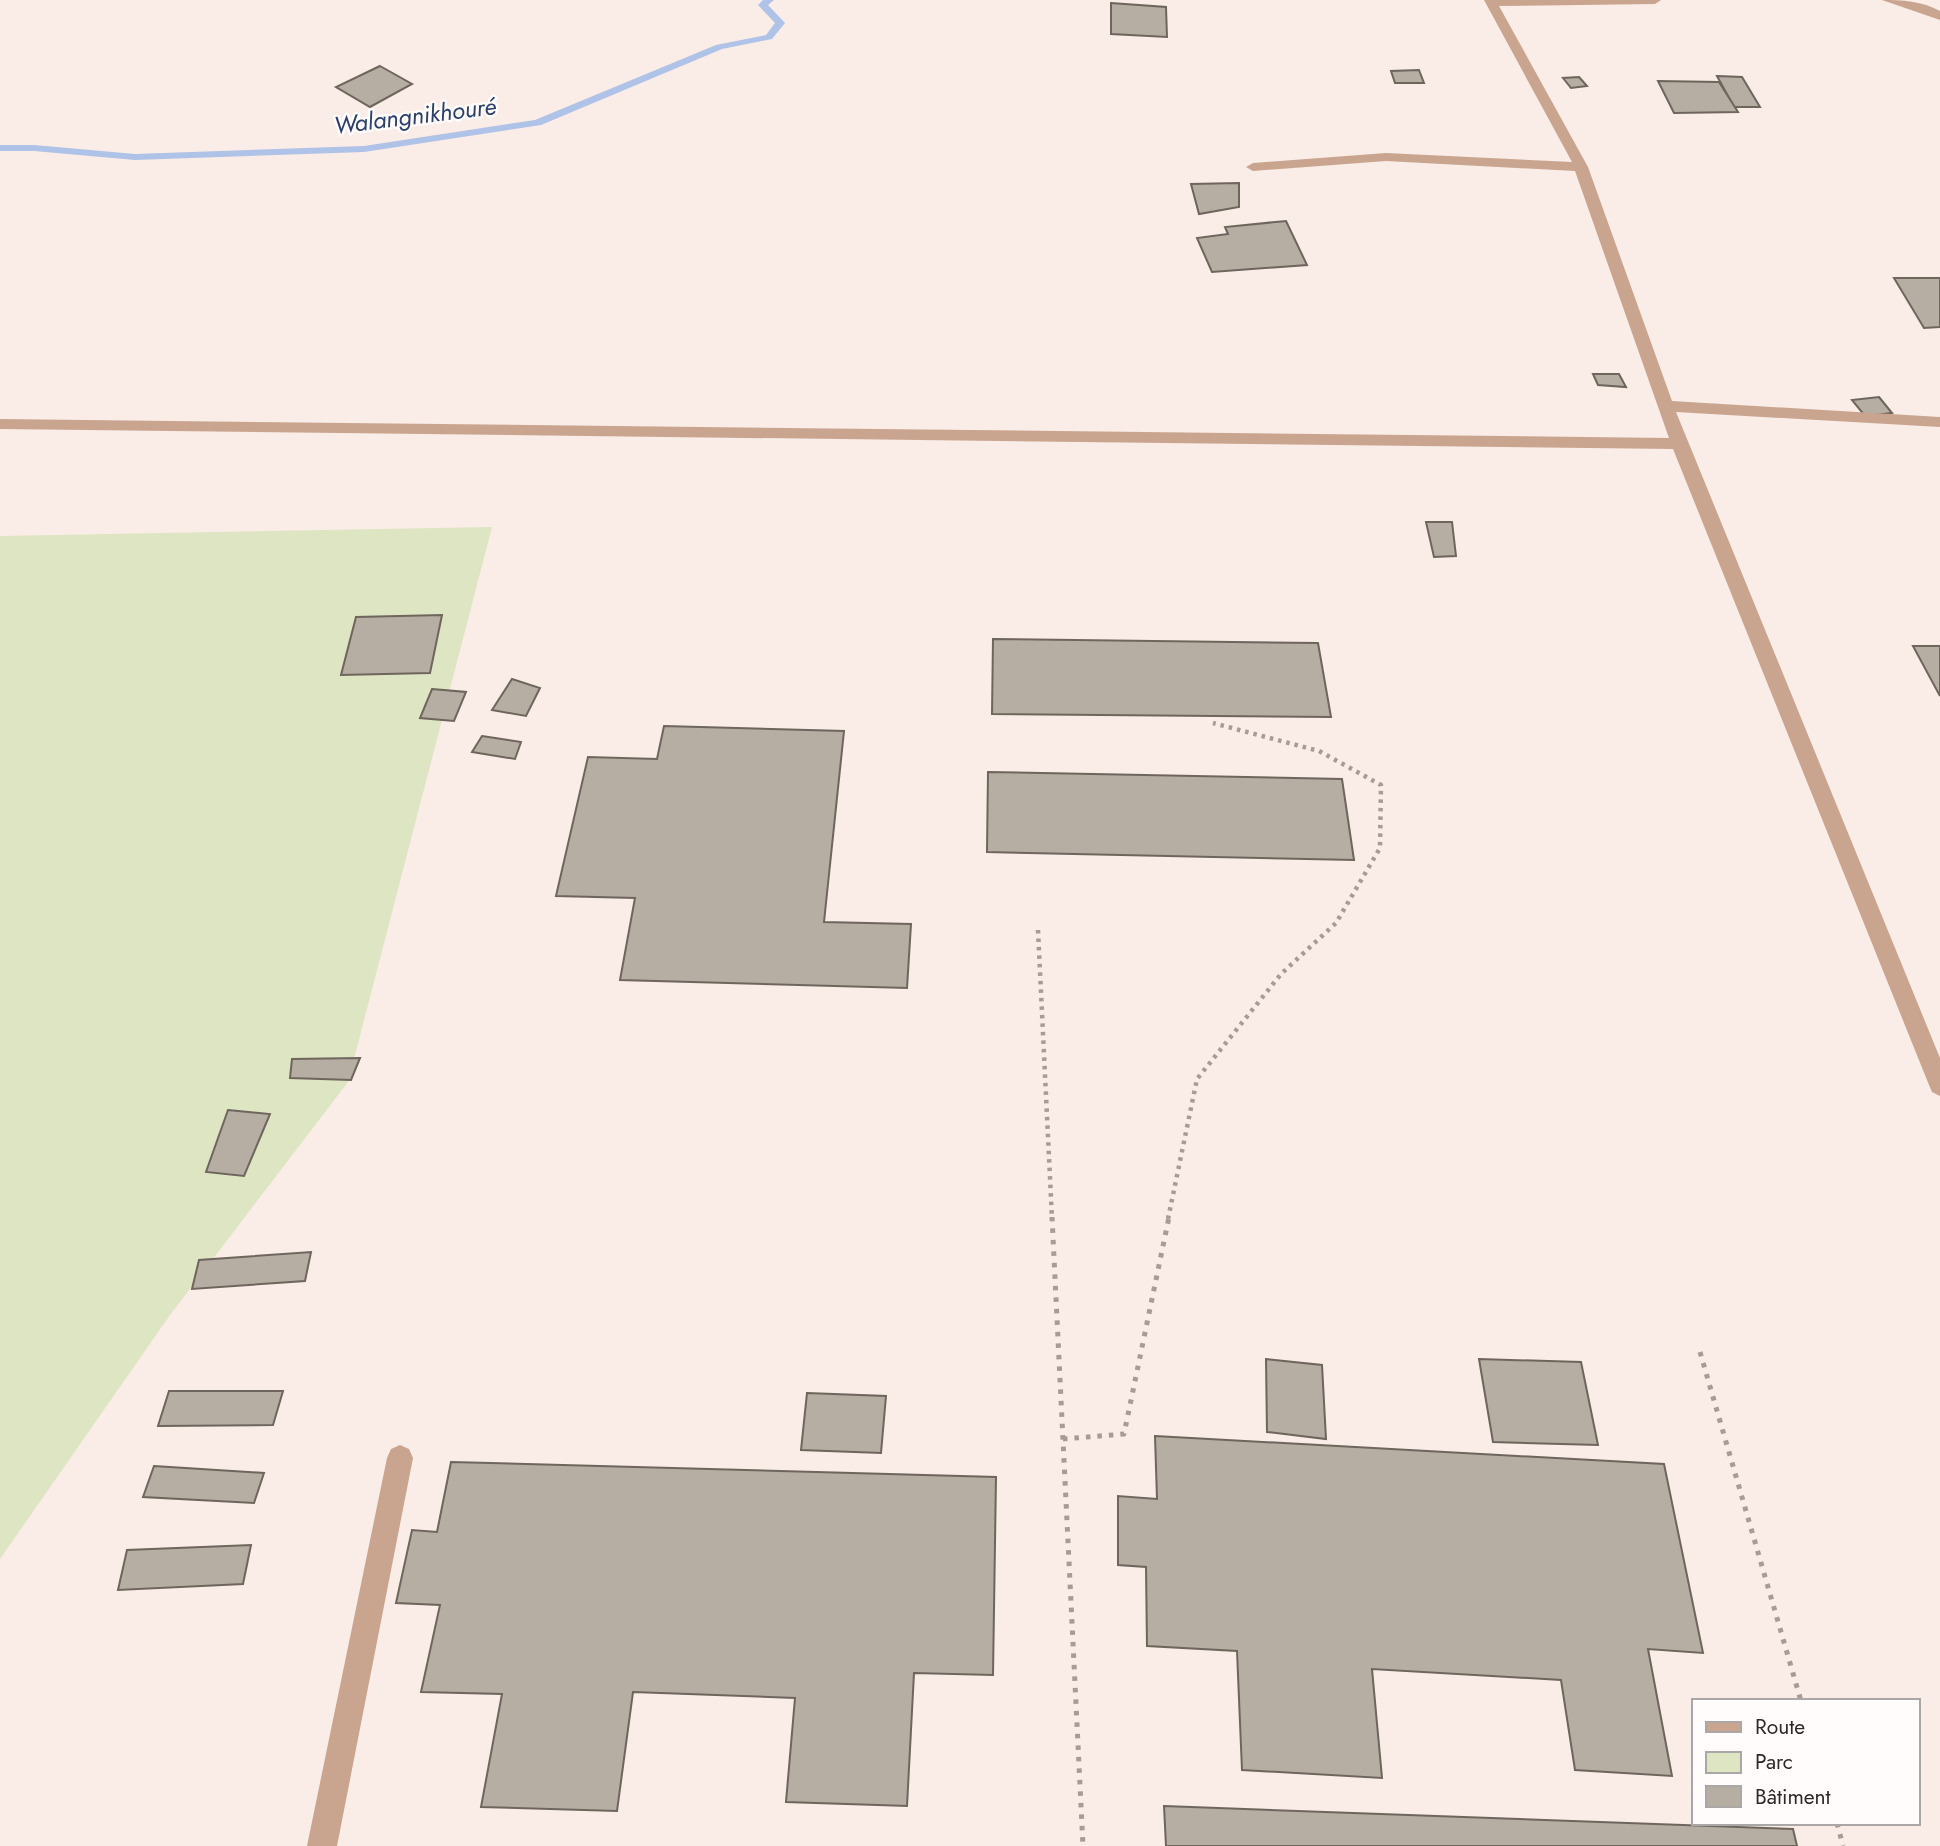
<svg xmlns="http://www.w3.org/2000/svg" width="1940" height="1846" font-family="Jost,sans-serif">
<rect width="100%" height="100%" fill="#faece6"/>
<path fill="#dee5c3" d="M 492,527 L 348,1082 L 170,1315 L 0,1559 L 0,536 Z"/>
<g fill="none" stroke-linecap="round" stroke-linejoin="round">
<path fill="#afc2e7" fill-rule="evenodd" d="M 763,0 L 774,0 L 768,5 L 785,23 L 772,39 L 722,49 L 541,125 L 364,152 L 135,160 L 34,151 L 0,151 L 0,145 L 34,145 L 135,154 L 364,146 L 535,120 L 716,45 L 766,35 L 775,23 L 758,5 Z"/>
</g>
<g fill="#b6ada3" stroke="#6e665d" stroke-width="2">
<path d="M 1111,3 L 1166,7 L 1167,37 L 1111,34 Z"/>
<path d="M 380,66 L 412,84 L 370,107 L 336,87 Z"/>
<path d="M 1419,70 L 1424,83 L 1395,83 L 1391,71 Z"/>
<path d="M 1717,76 L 1742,77 L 1760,107 L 1734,107 Z"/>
<path d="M 1579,77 L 1587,86 L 1571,88 L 1563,78 Z"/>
<path d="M 1658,81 L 1719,82 L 1738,112 L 1674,113 Z"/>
<path d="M 1239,183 L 1239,207 L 1199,214 L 1191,184 Z"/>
<path d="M 1286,221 L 1307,265 L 1212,272 L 1197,238 L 1228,234 L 1225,227 Z"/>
<path d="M 1894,278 L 1940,278 L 1940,327 L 1924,328 Z"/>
<path d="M 1593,374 L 1619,374 L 1626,387 L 1598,385 Z"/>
<path d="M 1879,397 L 1892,413 L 1865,416 L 1852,400 Z"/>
<path d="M 1426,522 L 1452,522 L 1456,556 L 1434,557 Z"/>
<path d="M 442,615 L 430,673 L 341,675 L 356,617 Z"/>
<path d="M 993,639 L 1318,643 L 1331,717 L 992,714 Z"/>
<path d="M 1913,646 L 1940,646 L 1940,696 Z"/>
<path d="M 512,679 L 540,688 L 526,716 L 492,710 Z"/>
<path d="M 432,689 L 466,692 L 454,721 L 420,718 Z"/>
<path d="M 664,726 L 844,731 L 824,922 L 911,924 L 907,988 L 620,980 L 635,898 L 556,896 L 588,757 L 657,759 Z"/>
<path d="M 482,736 L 521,742 L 515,759 L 472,752 Z"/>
<path d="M 988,772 L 1342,779 L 1354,860 L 987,852 Z"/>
<path d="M 360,1058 L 351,1080 L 290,1078 L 292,1059 Z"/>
<path d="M 228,1110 L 270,1114 L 244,1176 L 206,1172 Z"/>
<path d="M 311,1252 L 305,1281 L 192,1289 L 199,1260 Z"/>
<path d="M 1266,1359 L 1322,1365 L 1326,1439 L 1267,1432 Z"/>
<path d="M 1479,1359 L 1581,1362 L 1598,1445 L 1493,1442 Z"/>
<path d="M 169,1391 L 283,1391 L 273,1425 L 158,1426 Z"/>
<path d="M 807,1393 L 886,1396 L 881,1453 L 801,1450 Z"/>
<path d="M 1155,1436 L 1664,1464 L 1703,1653 L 1648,1649 L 1672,1776 L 1575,1770 L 1561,1680 L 1372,1669 L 1382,1778 L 1242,1770 L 1237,1651 L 1147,1646 L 1146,1567 L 1118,1565 L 1118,1496 L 1157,1499 Z"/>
<path d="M 451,1462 L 996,1477 L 993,1675 L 914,1673 L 907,1806 L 786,1802 L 795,1698 L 633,1692 L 617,1811 L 481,1807 L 502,1694 L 421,1692 L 440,1605 L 396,1603 L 412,1530 L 437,1532 Z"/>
<path d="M 154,1466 L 264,1473 L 254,1503 L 143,1497 Z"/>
<path d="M 251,1545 L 243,1584 L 118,1590 L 127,1550 Z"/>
<path d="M 1164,1806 L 1793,1829 L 1797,1846 L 1166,1846 Z"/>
</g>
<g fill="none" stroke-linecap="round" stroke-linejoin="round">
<g stroke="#a69b97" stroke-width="4.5" stroke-dasharray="3.5 5" stroke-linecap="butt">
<path d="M 1038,930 L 1052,1219"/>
<path d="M 1168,1219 L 1197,1079 L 1281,974 L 1336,923 L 1380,848 L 1381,785 L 1319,751 L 1213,723"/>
</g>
<g stroke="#a69b97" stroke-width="5" stroke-dasharray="4.5 7" stroke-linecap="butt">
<path d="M 1052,1217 L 1083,1846"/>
<path d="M 1700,1352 L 1801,1701"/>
<path d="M 1063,1439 L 1124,1434 L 1169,1217"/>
<path d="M 1837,1823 L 1843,1846"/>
</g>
<g fill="#c9a590" fill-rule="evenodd">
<path d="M 1484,0 L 1661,0 L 1655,4 L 1499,6 L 1588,167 L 1672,401 L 1940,417 L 1940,427 L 1676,412 L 1940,1058 L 1940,1096 L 1932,1092 L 1929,1085 L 1673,449 L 0,429 L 0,419 L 1669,438 L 1575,171 L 1386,161 L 1253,171 L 1246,167 L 1253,163 L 1386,153 L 1572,162 Z"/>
<path d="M 1882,0 C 1902,0 1922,1 1940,11 L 1940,20 Z"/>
<path d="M 400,1445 L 409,1449 L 413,1458 L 337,1846 L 307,1846 L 387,1458 L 391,1449 Z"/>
</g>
</g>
<g text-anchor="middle" stroke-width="5" stroke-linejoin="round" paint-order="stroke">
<g font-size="24" font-style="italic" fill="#29406f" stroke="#fffcfb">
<text transform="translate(415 116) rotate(-7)" y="8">Walangnikhouré</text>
</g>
</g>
<rect x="1692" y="1699" width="228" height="126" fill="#fffcfb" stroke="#aba7a6" stroke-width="2"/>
<rect x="1706" y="1722" width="35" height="10" fill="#c9a590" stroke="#aba7a6" stroke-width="2"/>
<text x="1755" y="1734" font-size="21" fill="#2e2826">Route</text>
<rect x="1706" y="1752" width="35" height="21" fill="#dee5c3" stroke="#aba7a6" stroke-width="2"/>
<text x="1755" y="1769" font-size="21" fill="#2e2826">Parc</text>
<rect x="1706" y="1786" width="35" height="21" fill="#b6ada3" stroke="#aba7a6" stroke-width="2"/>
<text x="1755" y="1804" font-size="21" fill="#2e2826">Bâtiment</text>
</svg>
